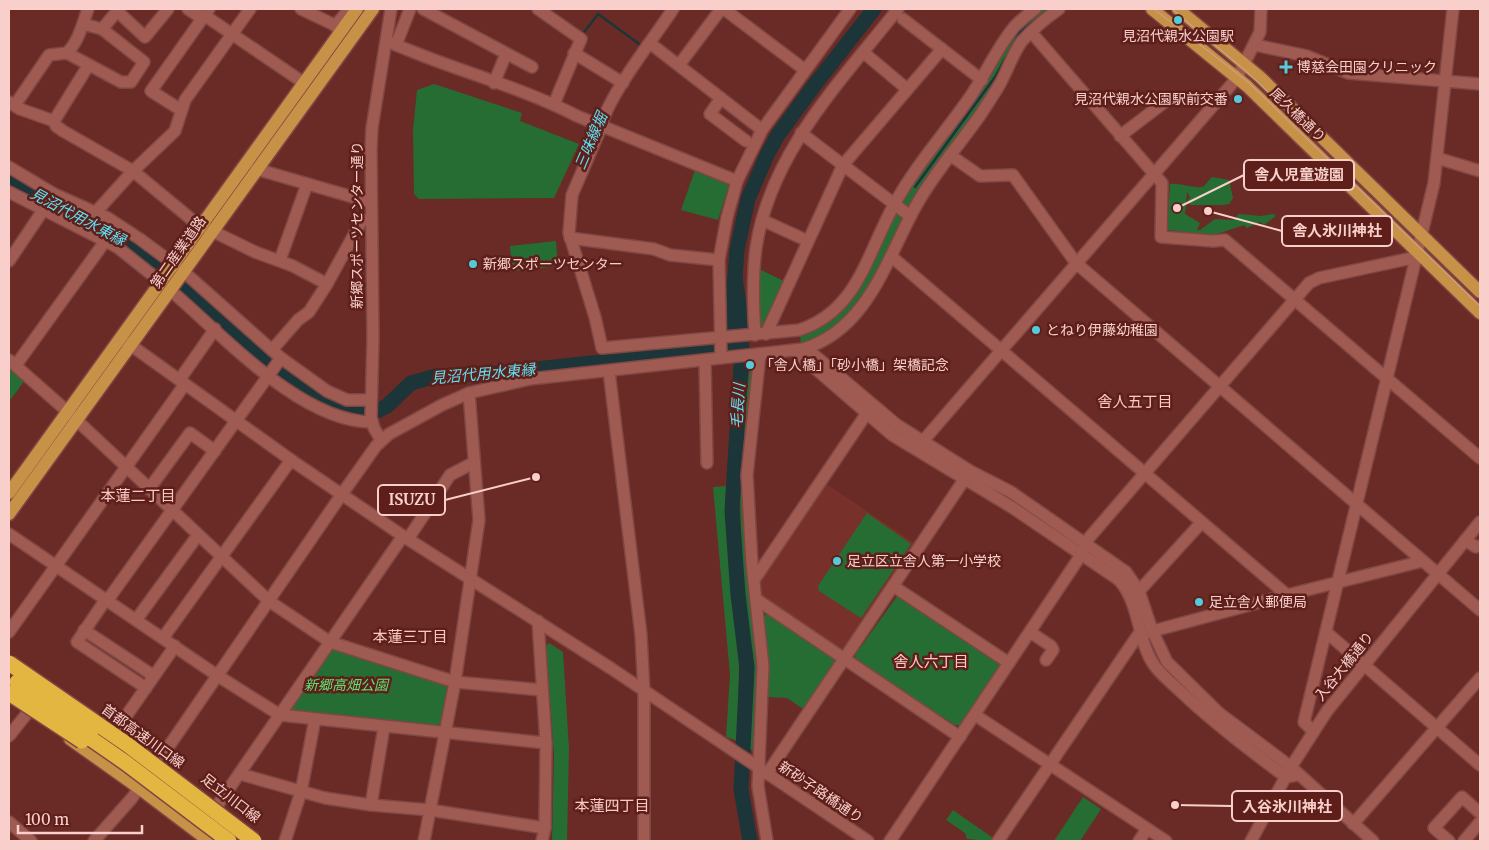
<svg xmlns="http://www.w3.org/2000/svg" width="1489" height="850" font-family="Merriweather,'Noto Sans JP',serif">
<rect width="100%" height="100%" fill="#6a2a25"/>
<path fill="#78302a" d="M 824,482 L 914,543 L 844,650 L 840,650 L 763,599 L 760,579 Z"/>
<g fill="#266d34">
<path d="M 1038,9 L 1055,9 L 1028,32 L 866,295 L 831,334 L 801,346 L 800,333 L 839,310 L 899,204 L 1017,27 Z"/>
<path d="M 434,84 L 522,113 L 520,121 L 579,144 L 554,198 L 419,199 L 414,194 L 413,130 L 417,90 Z"/>
<path d="M 695,170 L 729,185 L 718,220 L 681,210 Z"/>
<path d="M 1212,177 L 1229,180 L 1233,198 L 1229,204 L 1223,205 L 1191,205 L 1187,202 L 1190,197 L 1187,192 L 1185,214 L 1200,223 L 1197,230 L 1200,230 L 1215,219 L 1233,220 L 1239,214 L 1261,216 L 1274,214 L 1276,216 L 1264,225 L 1260,222 L 1247,228 L 1244,225 L 1214,235 L 1167,230 L 1170,184 C 1182,183 1190,188 1203,187 Z"/>
<path d="M 556,241 L 558,266 L 512,271 L 510,246 Z"/>
<path d="M 759,269 L 786,282 L 765,331 L 756,329 Z"/>
<path d="M 750,364 L 754,364 L 745,476 L 759,670 L 755,750 L 753,751 L 747,747 L 751,671 L 743,596 L 739,466 Z"/>
<path d="M 9,367 L 25,380 L 11,399 L 9,398 Z"/>
<path d="M 726,486 L 725,513 L 739,657 L 738,741 L 726,737 L 730,675 L 713,487 Z"/>
<path d="M 867,513 L 911,544 L 861,618 L 819,591 L 818,586 Z"/>
<path d="M 898,595 L 1000,663 L 1000,668 L 961,725 L 955,725 L 856,661 L 855,655 Z"/>
<path d="M 768,613 L 835,658 L 835,662 L 803,709 L 787,698 L 767,697 L 763,617 Z"/>
<path d="M 549,643 L 563,652 L 569,749 L 567,841 L 552,841 L 554,755 L 546,646 Z"/>
<path d="M 335,648 L 445,685 L 449,690 L 443,722 L 437,726 L 293,712 L 291,707 L 330,650 Z"/>
<path d="M 1083,797 L 1101,809 L 1080,841 L 1054,841 Z"/>
<path d="M 953,810 L 993,838 L 991,841 L 967,839 L 965,833 L 946,820 Z"/>
</g>
<g fill="none" stroke-linecap="round" stroke-linejoin="round">
<g stroke="#1b3538" stroke-width="2.5">
<path d="M 582,35 L 598,14 L 642,46"/>
<path d="M 915,187 L 995,77 L 1020,32 L 1041,16"/>
</g>
<g stroke="#1b3538" stroke-width="15">
<path d="M 9,181 L 124,240 L 182,286 L 275,370 L 324,401 L 353,413 L 377,411 L 387,406 L 411,383 L 436,376 L 499,373 L 729,348 L 729,307 L 735,277"/>
<path d="M 750,841 L 741,789 L 747,668 L 738,595 L 732,511 L 742,350 L 739,306 L 735,277 L 737,250 L 748,199 L 767,155 L 778,135 L 813,87 L 874,9"/>
</g>
<g stroke="#7f4744" stroke-width="14">
<g id="minor">
<path d="M 188,9 L 202,18"/>
<path d="M 301,9 L 343,29"/>
<path d="M 423,9 L 532,67"/>
<path d="M 538,9 L 581,39 L 554,104"/>
<path d="M 673,9 C 653,40 607,96 600,130 L 572,195 L 569,233 L 595,317 L 602,348 L 799,330 C 858,311 867,253 894,205 C 915,166 945,133 970,97 C 986,74 997,47 1015,26 C 1021,20 1028,14 1035,9"/>
<path d="M 724,9 L 805,70"/>
<path d="M 117,11 L 145,37 L 168,9"/>
<path d="M 204,15 L 304,83"/>
<path d="M 903,19 L 982,80"/>
<path d="M 83,24 L 102,29 L 119,9"/>
<path d="M 335,26 L 346,13"/>
<path d="M 1031,32 L 1162,183 L 1161,237 L 1213,241 L 1225,240 L 1480,458"/>
<path d="M 387,41 C 449,69 517,85 577,116 L 737,181"/>
<path d="M 651,44 L 762,130"/>
<path d="M 396,45 L 410,9"/>
<path d="M 1255,45 L 1307,56 L 1348,73 L 1480,84"/>
<path d="M 863,52 L 907,89"/>
<path d="M 67,53 L 121,82 L 131,82 L 144,62 L 102,29"/>
<path d="M 574,53 L 623,83"/>
<path d="M 679,65 L 721,9"/>
<path d="M 494,83 L 506,54"/>
<path d="M 721,98 L 710,114 L 746,141"/>
<path d="M 9,102 L 20,109 L 54,121 L 56,126 L 63,131 L 133,171 L 191,219 L 202,226 L 255,252 L 293,266 L 327,284"/>
<path d="M 15,105 L 49,55 L 67,53 C 79,41 82,25 88,9"/>
<path d="M 181,110 L 151,91 L 209,9"/>
<path d="M 54,121 L 88,66"/>
<path d="M 801,133 L 910,216"/>
<path d="M 1120,136 L 1166,101"/>
<path d="M 950,155 L 980,176 L 1013,175 L 1076,263 L 1480,610"/>
<path d="M 1437,158 L 1480,171"/>
<path d="M 9,167 L 54,194 L 108,218 L 140,239 L 183,271 L 281,358 L 327,391 L 347,400 L 371,400"/>
<path d="M 256,169 L 370,202"/>
<path d="M 9,192 L 117,247 L 161,282"/>
<path d="M 96,212 L 133,171 L 175,131 L 185,100 L 250,9"/>
<path d="M 762,220 L 808,241"/>
<path d="M 570,238 L 654,249 L 670,255 L 719,260"/>
<path d="M 892,257 L 1287,595 L 1138,635 L 998,841"/>
<path d="M 280,260 L 307,184"/>
<path d="M 9,261 L 54,194"/>
<path d="M 170,290 C 222,334 300,422 372,422"/>
<path d="M 766,334 L 843,165 L 942,49"/>
<path d="M 755,335 C 753,306 752,277 756,248 C 770,153 841,81 898,9"/>
<path d="M 125,341 L 291,460 L 403,536 L 612,669 L 868,841"/>
<path d="M 809,347 L 813,354 L 897,425 L 970,471 L 1011,492 L 1126,572 L 1139,591 L 1152,630 L 1167,662 L 1219,713 L 1291,767 L 1373,841"/>
<path d="M 272,350 L 298,320 L 309,312 L 327,284 L 362,220 L 371,220"/>
<path d="M 794,350 L 892,435 L 1013,508 L 1119,580 C 1140,603 1137,640 1154,665 C 1161,675 1172,683 1181,692 C 1214,723 1249,750 1286,777 L 1297,775"/>
<path d="M 760,354 L 747,475 L 752,564 L 763,666 L 758,786 L 767,841"/>
<path d="M 721,358 L 719,260 L 727,217 L 737,181 L 762,130 L 850,9"/>
<path d="M 9,360 L 68,412 L 269,601 L 330,642 L 455,682 L 542,690"/>
<path d="M 705,360 L 707,463"/>
<path d="M 16,365 L 106,240"/>
<path d="M 609,371 L 641,635 L 644,692 L 644,841"/>
<path d="M 180,379 L 215,329"/>
<path d="M 381,440 L 374,428 L 371,417 L 373,338 L 371,149 L 372,128 L 391,9"/>
<path d="M 923,441 L 1237,78 L 1260,32 L 1261,9"/>
<path d="M 149,489 L 190,433 L 215,451"/>
<path d="M 9,534 L 218,676 L 280,715 L 546,743"/>
<path d="M 408,539 L 450,475 L 473,463"/>
<path d="M 1465,540 L 1476,547 L 1480,546"/>
<path d="M 754,580 L 867,413"/>
<path d="M 893,586 L 1009,663"/>
<path d="M 1139,591 L 1201,523"/>
<path d="M 1287,595 L 1423,561"/>
<path d="M 106,599 L 77,642 L 146,688"/>
<path d="M 756,599 L 960,737"/>
<path d="M 107,601 L 281,358"/>
<path d="M 136,620 L 198,535"/>
<path d="M 538,621 L 546,743 L 545,828 L 542,841"/>
<path d="M 84,630 L 154,676"/>
<path d="M 9,632 L 185,384"/>
<path d="M 1030,632 L 1051,646 L 1053,650 L 1046,660"/>
<path d="M 1326,632 L 1480,765"/>
<path d="M 163,638 L 291,460"/>
<path d="M 975,715 L 1166,841"/>
<path d="M 1313,731 L 1304,722 L 1434,183 L 1453,9"/>
<path d="M 115,732 L 175,646"/>
<path d="M 9,736 L 29,711"/>
<path d="M 240,774 L 325,798 L 371,805 L 430,810 L 545,828"/>
<path d="M 767,774 L 968,474"/>
<path d="M 371,805 L 384,727"/>
<path d="M 217,806 L 403,536"/>
<path d="M 9,822 L 31,841"/>
<path d="M 1353,824 L 1480,678"/>
<path d="M 94,841 L 132,798 L 158,762 L 342,494 L 376,446 L 389,434 L 442,405 L 469,393 L 530,379 L 803,349 C 869,329 887,257 917,204 C 935,172 960,144 981,114 C 988,103 995,93 1001,82 C 1008,69 1013,53 1022,41 C 1033,29 1046,18 1059,9"/>
<path d="M 285,841 L 301,792 L 315,719"/>
<path d="M 424,841 L 455,682 L 479,520 L 469,393"/>
<path d="M 890,841 L 1079,558 L 1088,539 L 1309,283 L 1319,278 L 1412,258 L 1417,252"/>
<path d="M 1139,841 L 1147,829"/>
<path d="M 1251,841 L 1291,767 L 1327,711 L 1480,522"/>
<path d="M 1449,841 L 1434,828 L 1462,797 L 1480,813"/>
<path d="M 1464,841 L 1480,822"/>
</g>
</g>
<g stroke="#7f4744" stroke-width="15">
<g id="major">
<path d="M 1152,9 L 1247,86 L 1480,313"/>
<path d="M 1178,9 L 1260,77 L 1480,292"/>
<path d="M 9,493 L 357,9"/>
<path d="M 9,514 L 373,9"/>
<path d="M 70,739 L 139,788 L 209,841"/>
</g>
</g>
<use href="#minor" stroke="#9f5a52" stroke-width="11"/>
<use href="#major" stroke="#c89148" stroke-width="12"/>
<g stroke="#d2a39e" stroke-width="1">
<path d="M 1154,9 L 1248,82 L 1480,306"/>
<path d="M 1172,9 L 1246,71 L 1277,100"/>
</g>
<g stroke="#7f4744" stroke-width="18" stroke-linecap="butt">
<g id="highway-bridge">
<path d="M 9,663 L 128,745 L 254,841"/>
<path d="M 17,682 L 91,731"/>
<path d="M 9,693 L 82,741"/>
<path d="M 77,729 L 126,763 L 229,841"/>
</g>
</g>
<use href="#highway-bridge" stroke="#e3b641" stroke-width="15"/>
</g>
<g fill="#53cbda" stroke="#5e1f1b" stroke-width="2">
<circle cx="1178" cy="20" r="5"/>
<path d="M1283.5 59.5h5v5h5v5h-5v5h-5v-5h-5v-5h5z"/>
<circle cx="1238" cy="99" r="5"/>
<circle cx="473" cy="264" r="5"/>
<circle cx="1036" cy="330" r="5"/>
<circle cx="750" cy="365" r="5"/>
<circle cx="837" cy="561" r="5"/>
<circle cx="1199" cy="602" r="5"/>
</g>
<g text-anchor="middle" stroke-width="5" stroke-linejoin="round" paint-order="stroke">
<g font-size="14" fill="#f8cfca" stroke="#5e1f1b" text-anchor="start">
<text x="1178" y="41" text-anchor="middle">見沼代親水公園駅</text>
<text x="1297" y="72">博慈会田園クリニック</text>
<text x="1228" y="104" text-anchor="end">見沼代親水公園駅前交番</text>
<text x="483" y="269">新郷スポーツセンター</text>
<text x="1046" y="335">とねり伊藤幼稚園</text>
<text x="760" y="370">「舎人橋」「砂小橋」架橋記念</text>
<text x="847" y="566">足立区立舎人第一小学校</text>
<text x="1209" y="607">足立舎人郵便局</text>
</g>
<g font-size="14" fill="#f8cfca" stroke="#5e1f1b">
<text transform="translate(1298 115) rotate(44)" y="5">尾久橋通り</text>
<text transform="translate(357 225) rotate(-90)" y="5">新郷スポーツセンター通り</text>
<text transform="translate(178 252) rotate(-55)" y="5">第二産業道路</text>
<text transform="translate(1344 666) rotate(-51)" y="5">入谷大橋通り</text>
<text transform="translate(143 736) rotate(36)" y="5">首都高速川口線</text>
<text transform="translate(821 792) rotate(34)" y="5">新砂子路橋通り</text>
<text transform="translate(231 798) rotate(38)" y="5">足立川口線</text>
</g>
<g font-size="14" font-style="italic" fill="#5ae273" stroke="#5e1f1b">
<text x="346" y="690">新郷高畑公園</text>
</g>
<g font-size="15" font-style="italic" fill="#5ee1f2" stroke="#5e1f1b">
<text transform="translate(591 141) rotate(-67)" y="5">三味線堀</text>
<text transform="translate(78 217) rotate(28)" y="5">見沼代用水東縁</text>
<text transform="translate(483 374) rotate(-5)" y="5">見沼代用水東縁</text>
<text transform="translate(738 406) rotate(-86)" y="5">毛長川</text>
</g>
<g font-size="15" fill="#f9c9c2" stroke="#5e1f1b">
<text x="1135" y="407">舎人五丁目</text>
<text x="138" y="501">本蓮二丁目</text>
<text x="410" y="642">本蓮三丁目</text>
<text x="931" y="667">舎人六丁目</text>
<text x="612" y="811">本蓮四丁目</text>
</g>
</g>
<path fill="none" stroke="#f8cfca" stroke-width="2" d="M1177 208L1244 175M1208 211L1282 231M536 477L445 500M1175 805L1232 806"/>
<g fill="#f8cfca" stroke="#5e1f1b" stroke-width="2">
<circle cx="1177" cy="208" r="5"/>
<circle cx="1208" cy="211" r="5"/>
<circle cx="536" cy="477" r="5"/>
<circle cx="1175" cy="805" r="5"/>
</g>
<g fill="#5e1f1b" stroke="#f8cfca" stroke-width="2">
<rect x="1244" y="160" width="110" height="30" rx="5"/>
<rect x="1282" y="216" width="110" height="30" rx="5"/>
<rect x="378" y="485" width="67" height="30" rx="5"/>
<rect x="1232" y="791" width="110" height="30" rx="5"/>
</g>
<g font-size="15" text-anchor="middle" font-weight="bold" fill="#f8cfca">
<text x="1299" y="180">舎人児童遊園</text>
<text x="1337" y="236">舎人氷川神社</text>
<text x="412" y="505">ISUZU</text>
<text x="1287" y="812">入谷氷川神社</text>
</g>
<rect width="1489" height="850" fill="none" stroke="#f8cfca" stroke-width="20"/>
<path d="M18 825v8h124v-8" fill="none" stroke="#f8cfca" stroke-width="2.5"/>
<text x="25" y="825" font-size="15" fill="#f8cfca" stroke="#5e1f1b" stroke-width="4" paint-order="stroke">100 m</text>
</svg>
